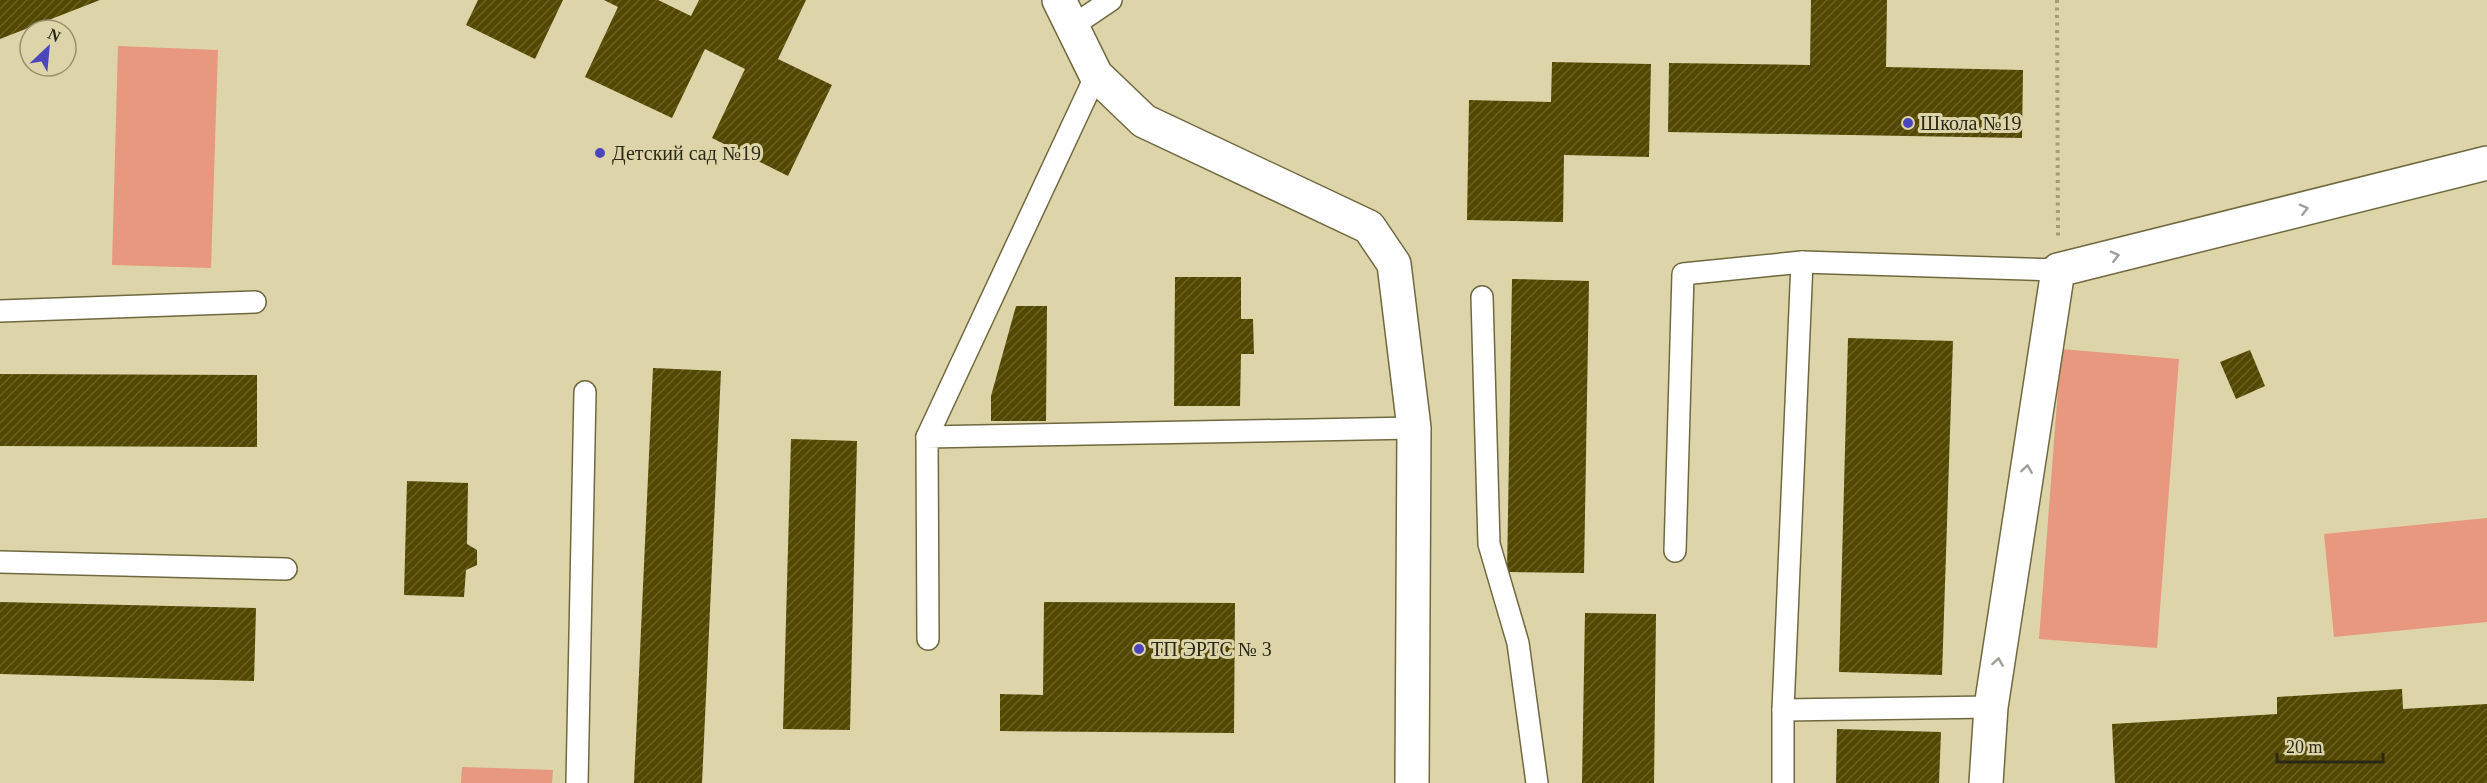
<svg xmlns="http://www.w3.org/2000/svg" width="2487" height="783" font-family="'Times New Roman',serif">
<defs>
<pattern id="building-hatch" width="6" height="6" patternUnits="userSpaceOnUse" patternTransform="scale(1.5)"><rect width="6" height="6" fill="#534801"/><path d="M-1 1l2-2M0 6l6-6M5 7l2-2" fill="none" stroke="#696026"/></pattern>
</defs>
<rect width="100%" height="100%" fill="#ddd5a9"/>
<g fill="#e8987e">
<path d="M 118,46 L 218,50 L 211,268 L 112,265 Z"/>
<path d="M 2061,349 L 2179,359 L 2157,648 L 2039,639 Z"/>
<path d="M 2487,518 L 2487,622 L 2334,637 L 2324,534 Z"/>
<path d="M 462,767 L 553,770 L 552,783 L 461,783 Z"/>
</g>
<g fill="url(#building-hatch)">
<path d="M 0,0 L 100,0 L 0,39 Z"/>
<path d="M 478,0 L 563,0 L 535,59 L 466,25 Z"/>
<path d="M 604,0 L 658,0 L 691,16 L 699,0 L 806,0 L 778,59 L 832,85 L 788,176 L 712,138 L 745,69 L 705,49 L 672,118 L 585,77 L 618,7 Z"/>
<path d="M 1811,0 L 1887,0 L 1886,67 L 2023,70 L 2022,138 L 1668,132 L 1669,63 L 1810,65 Z"/>
<path d="M 1552,62 L 1651,64 L 1649,157 L 1564,155 L 1563,222 L 1467,220 L 1469,100 L 1551,102 Z"/>
<path d="M 1175,277 L 1241,277 L 1241,319 L 1253,319 L 1254,354 L 1241,354 L 1240,406 L 1174,406 Z"/>
<path d="M 1512,279 L 1589,281 L 1584,573 L 1507,572 Z"/>
<path d="M 1016,306 L 1047,306 L 1046,421 L 991,421 L 991,396 Z"/>
<path d="M 1848,338 L 1953,341 L 1942,675 L 1839,672 Z"/>
<path d="M 2250,350 L 2265,386 L 2236,399 L 2220,362 Z"/>
<path d="M 653,368 L 721,371 L 702,783 L 634,783 Z"/>
<path d="M 0,374 L 257,375 L 257,447 L 0,446 Z"/>
<path d="M 791,439 L 857,441 L 850,730 L 783,729 Z"/>
<path d="M 407,481 L 468,483 L 467,544 L 477,550 L 477,565 L 466,570 L 464,597 L 404,595 Z"/>
<path d="M 0,602 L 256,608 L 254,681 L 0,674 Z"/>
<path d="M 1044,602 L 1235,603 L 1234,733 L 1000,731 L 1000,694 L 1043,695 Z"/>
<path d="M 1585,613 L 1656,614 L 1654,783 L 1582,783 Z"/>
<path d="M 2402,689 L 2403,709 L 2487,704 L 2487,783 L 2115,783 L 2112,724 L 2277,714 L 2277,697 Z"/>
<path d="M 1837,729 L 1941,732 L 1939,783 L 1836,783 Z"/>
</g>
<g fill="none" stroke-linecap="round" stroke-linejoin="round">
<g stroke="#706940" stroke-width="24">
<g id="lane">
<path d="M 1071,27 L 1111,0"/>
<path d="M 1802,262 L 2058,270"/>
<path d="M 1482,297 L 1489,544 L 1518,643 L 1537,783"/>
<path d="M 0,311 L 255,302"/>
<path d="M 927,437 L 1096,75"/>
<path d="M 1675,551 L 1683,274 L 1802,262 L 1783,710 L 1991,707"/>
<path d="M 0,562 L 286,569"/>
<path d="M 928,639 L 927,437 L 1414,428"/>
<path d="M 577,783 L 585,392"/>
<path d="M 1783,783 L 1783,710"/>
</g>
</g>
<g stroke="#706940" stroke-width="36">
<g id="street">
<path d="M 1059,0 L 1096,75 L 1144,121 L 1369,227 L 1394,264 L 1414,428 L 1412,783"/>
<path d="M 1986,783 L 1991,707 L 2058,270 L 2487,163"/>
</g>
</g>
<path stroke="#a39c79" stroke-width="4" stroke-dasharray="3 4.5" stroke-linecap="butt" d="M 2057,0 L 2058,236"/>
<use href="#lane" stroke="#fff" stroke-width="21"/>
<use href="#street" stroke="#fff" stroke-width="33"/>
</g>
<defs><path id="oneway-chevron" d="M-2-3.5L2.5 0L-2 3.5" fill="none" stroke-width="1.6" stroke-linecap="round" stroke-linejoin="round" transform="scale(1.5)"/></defs>
<g stroke="#a09e97">
<use href="#oneway-chevron" transform="translate(2304 209) rotate(-14)"/>
<use href="#oneway-chevron" transform="translate(2115 256) rotate(-14)"/>
<use href="#oneway-chevron" transform="translate(2027 469) rotate(-81)"/>
<use href="#oneway-chevron" transform="translate(1998 662) rotate(-81)"/>
</g>
<g fill="#4c46bd" stroke="#ddd5a9" stroke-width="2">
<circle cx="1908" cy="123" r="6"/>
<circle cx="600" cy="153" r="6"/>
<circle cx="1139" cy="649" r="6"/>
</g>
<g text-anchor="middle" stroke-width="6" stroke-linejoin="round" paint-order="stroke">
<g font-size="20" fill="#2b2817" stroke="#ddd5a9" text-anchor="start">
<text x="1920" y="130">Школа №19</text>
<text x="612" y="160">Детский сад №19</text>
<text x="1151" y="656">ТП ЭРТС № 3</text>
</g>
</g>
<g transform="translate(48 48) rotate(26)"><circle r="28" fill="#ddd5a9" stroke="#96906f" stroke-width="1.5"/>
<path d="M0-4.5L10 22L0 15L-10 22Z" fill="#4c46bd"/>
<text y="-9" font-size="16" font-weight="bold" text-anchor="middle" fill="#2b2817">N</text>
</g>
<path d="M2277 753v9h106v-9" fill="none" stroke="#2b2817" stroke-width="3"/>
<text x="2286" y="753" font-size="18" fill="#2b2817" stroke="#ddd5a9" stroke-width="4.5" paint-order="stroke">20 m</text>
</svg>
